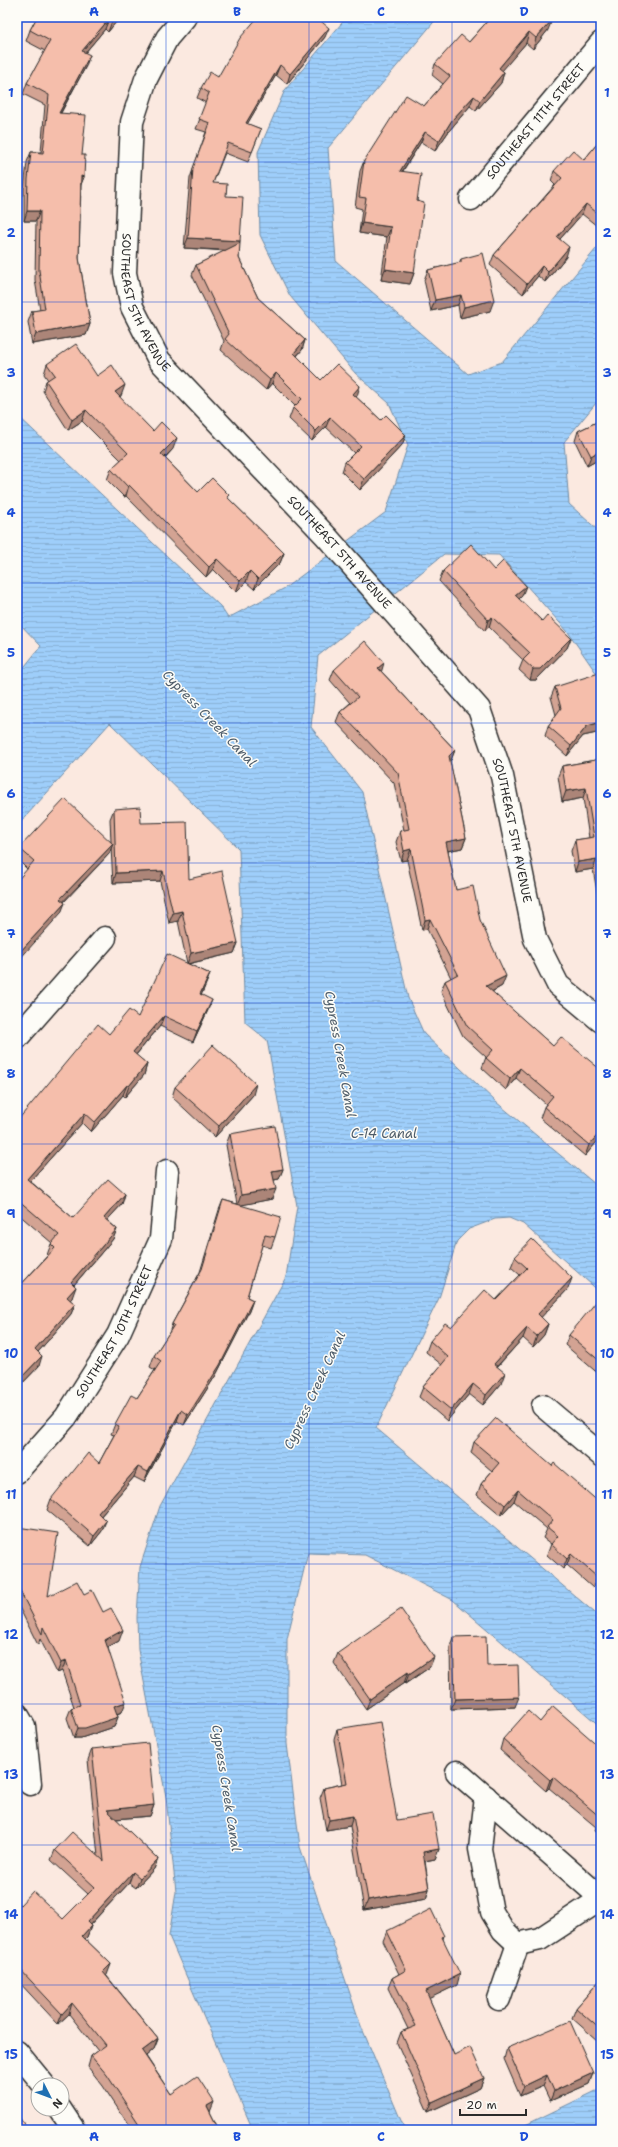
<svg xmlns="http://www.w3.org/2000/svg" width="618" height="2147" font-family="'Shantell Sans',sans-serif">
<defs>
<pattern id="water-rules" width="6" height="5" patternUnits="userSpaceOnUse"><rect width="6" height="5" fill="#9ecefa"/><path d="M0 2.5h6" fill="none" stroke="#88b1d6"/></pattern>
</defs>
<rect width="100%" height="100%" fill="#fbe9e0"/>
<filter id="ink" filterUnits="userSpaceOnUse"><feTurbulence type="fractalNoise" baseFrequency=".025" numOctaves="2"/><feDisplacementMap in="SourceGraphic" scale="8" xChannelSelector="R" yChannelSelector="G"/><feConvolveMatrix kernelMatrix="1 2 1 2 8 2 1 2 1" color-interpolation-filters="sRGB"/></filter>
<g filter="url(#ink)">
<g fill="url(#water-rules)" stroke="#708da7">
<path d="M 347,17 L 438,17 L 328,148 L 336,261 L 468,374 L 502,362 L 601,243 L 601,397 L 564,442 L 569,504 L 601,533 L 601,680 L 568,632 L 499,555 L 444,554 L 318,656 L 311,727 L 362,792 L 408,998 L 424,1034 L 496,1102 L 601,1189 L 601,1293 L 523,1224 L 509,1218 L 495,1219 L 469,1229 L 457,1241 L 439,1298 L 376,1428 L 601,1618 L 601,1727 L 453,1600 L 365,1555 L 308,1553 L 287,1639 L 287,1744 L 300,1847 L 361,2026 L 405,2130 L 253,2130 L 169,1936 L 176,1892 L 166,1797 L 138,1650 L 137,1617 L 140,1567 L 160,1506 L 286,1277 L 297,1206 L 267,1040 L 245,1022 L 239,849 L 110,723 L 17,826 L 17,676 L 41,646 L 17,621 L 17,415 L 220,606 L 228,618 L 285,588 L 386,512 L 408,445 L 389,403 L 355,373 L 290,296 L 260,235 L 258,152 L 285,90 Z"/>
<path d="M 596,2091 L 601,2091 L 601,2130 L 515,2130 Z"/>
</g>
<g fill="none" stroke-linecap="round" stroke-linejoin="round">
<g stroke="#2b2b2b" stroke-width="25">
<g id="minor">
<path id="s1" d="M 185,17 L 167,38 L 146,79 L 132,122 L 125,273 L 132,307 L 159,360 L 326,536 L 479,709 L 502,776 L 535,939 L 558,985 L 601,1021"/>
<path id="s2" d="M 471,199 L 601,43"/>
<path d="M 17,1038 L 105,938"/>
<path d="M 543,1406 L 601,1455"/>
<path id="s3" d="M 17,1472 L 66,1417 L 118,1335 L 161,1239 L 167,1171"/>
<path d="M 17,1714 L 24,1726 L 30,1784"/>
<path d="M 457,1772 L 601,1898"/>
<path d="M 486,1797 L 480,1849 L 492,1912 L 503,1930 L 518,1944 L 540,1939 L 601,1899"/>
<path d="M 499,1999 L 518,1944"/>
<path d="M 17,2052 L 44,2085"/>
<path d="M 60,2109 L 74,2130"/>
</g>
</g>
<use href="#minor" stroke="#fdfcf7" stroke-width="22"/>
</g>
<g fill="#d3a393" stroke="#2b2b2b">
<path d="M 37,17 L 120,17 L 108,32 L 105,29 L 85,53 L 86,66 L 61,113 L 82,155 L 84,177 L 81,184 L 79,258 L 90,324 L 86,335 L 32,344 L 28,322 L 32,311 L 40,310 L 35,280 L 36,221 L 24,221 L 24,189 L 27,162 L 31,152 L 41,152 L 45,105 L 23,94 L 27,83 L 45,51 L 26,41 L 30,30 Z"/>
<path d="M 258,17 L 318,17 L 317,18 L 325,37 L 287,84 L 276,75 L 247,124 L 261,129 L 248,162 L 225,153 L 213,183 L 226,196 L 240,241 L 239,244 L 239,258 L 258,298 L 305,340 L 302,350 L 297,356 L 321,380 L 357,396 L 356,397 L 381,420 L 406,435 L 402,445 L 360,490 L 342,472 L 345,462 L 354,453 L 326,427 L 312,441 L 289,419 L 293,408 L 295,406 L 272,383 L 266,390 L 221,350 L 224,341 L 192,275 L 196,265 L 225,251 L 184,248 L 190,178 L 206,132 L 196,129 L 206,103 L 197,98 L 201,88 L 218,77 Z"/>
<path d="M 491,17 L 548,30 L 533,49 L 526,43 L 502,70 L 504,72 L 501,83 L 476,111 L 470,106 L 449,131 L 435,151 L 421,142 L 403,171 L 417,201 L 414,273 L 410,284 L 381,280 L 387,237 L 359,233 L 362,209 L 355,207 L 360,171 L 364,161 L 424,106 L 443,84 L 432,75 L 435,64 L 469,42 Z"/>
<path d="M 601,139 L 601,222 L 597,226 L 582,214 L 560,239 L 566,257 L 545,282 L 538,276 L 523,294 L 490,265 L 494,255 L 555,185 L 551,181 L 554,171 L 584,160 Z"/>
<path d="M 461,259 L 490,311 L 460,318 L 458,305 L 431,311 L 424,280 L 428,270 L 459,263 Z"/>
<path d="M 47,364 L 97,376 L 121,396 L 119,397 L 153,431 L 173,449 L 165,458 L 198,492 L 229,495 L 228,498 L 284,553 L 280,563 L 254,589 L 246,582 L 236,592 L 213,569 L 206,577 L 126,496 L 124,497 L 107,480 L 111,469 L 121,460 L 82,421 L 68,430 L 43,391 L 46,381 L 48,380 L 44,374 Z"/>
<path d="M 601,420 L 601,472 L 596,461 L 587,466 L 575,441 L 578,431 Z"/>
<path d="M 494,570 L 522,596 L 519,599 L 542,621 L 571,638 L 567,648 L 536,680 L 530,680 L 519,670 L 523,660 L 489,627 L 485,631 L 439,581 L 443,571 Z"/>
<path d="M 334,670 L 381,671 L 455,750 L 451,760 L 450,761 L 466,838 L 462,848 L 448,851 L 456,890 L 480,920 L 502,986 L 492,992 L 553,1046 L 601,1070 L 601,1139 L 600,1138 L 585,1156 L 540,1118 L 544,1107 L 546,1104 L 516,1078 L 506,1090 L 482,1068 L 486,1057 L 463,1036 L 441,991 L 445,981 L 451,978 L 427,929 L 422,930 L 407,860 L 401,861 L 396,842 L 400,831 L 404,830 L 394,783 L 336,722 L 340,712 L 350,703 L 330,680 Z"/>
<path d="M 601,677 L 601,732 L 583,736 L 567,756 L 545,736 L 548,726 L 556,715 L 551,697 L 555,687 Z"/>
<path d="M 601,759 L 601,904 L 599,904 L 593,869 L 575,872 L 571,851 L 575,840 L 589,838 L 583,798 L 562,802 L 558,776 L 562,766 Z"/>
<path d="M 114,809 L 141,823 L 189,879 L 238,943 L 234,953 L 188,964 L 210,974 L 201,995 L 208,1010 L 193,1042 L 160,1026 L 136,1055 L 147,1064 L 144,1075 L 125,1097 L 123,1095 L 91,1132 L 82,1123 L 30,1181 L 73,1218 L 125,1194 L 122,1204 L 107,1220 L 117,1229 L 113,1239 L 74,1285 L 72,1298 L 70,1300 L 75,1304 L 71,1314 L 38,1352 L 39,1366 L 17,1389 L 17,1289 L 48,1255 L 47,1255 L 51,1244 L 52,1243 L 17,1213 L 17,1121 L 109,1034 L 138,1017 L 187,963 L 178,921 L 169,923 L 160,881 L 113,883 L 111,847 L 109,854 L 64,902 L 61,913 L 27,869 L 17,859 L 17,854 L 19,848 L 111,842 L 110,819 Z"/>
<path d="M 175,1087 L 253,1095 L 215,1137 L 172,1097 Z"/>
<path d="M 230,1134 L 283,1169 L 279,1179 L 274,1180 L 272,1199 L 240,1205 L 275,1237 L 271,1248 L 262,1245 L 247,1297 L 253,1300 L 249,1311 L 216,1375 L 184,1425 L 177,1421 L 144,1482 L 134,1477 L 101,1516 L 102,1531 L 90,1546 L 47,1510 L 51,1499 L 99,1463 L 114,1435 L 111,1434 L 115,1424 L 137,1398 L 155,1370 L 150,1367 L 154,1356 L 169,1333 L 172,1324 L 200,1272 L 219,1210 L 223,1200 L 237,1204 L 226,1145 Z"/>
<path d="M 515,1257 L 568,1289 L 541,1317 L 548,1324 L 544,1335 L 533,1347 L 523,1338 L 497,1367 L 501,1384 L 483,1405 L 469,1394 L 447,1421 L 419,1397 L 423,1387 L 442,1365 L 426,1352 L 430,1341 L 451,1327 L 496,1300 L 520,1275 L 511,1267 Z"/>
<path d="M 601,1302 L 601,1376 L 565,1345 L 569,1335 Z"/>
<path d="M 474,1442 L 552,1466 L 601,1504 L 601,1583 L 599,1581 L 593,1588 L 567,1565 L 563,1569 L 547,1555 L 551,1544 L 543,1538 L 547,1529 L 514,1501 L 501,1515 L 477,1495 L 481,1484 L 492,1471 L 471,1453 Z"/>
<path d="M 17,1527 L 48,1596 L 84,1594 L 103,1612 L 119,1641 L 108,1647 L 122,1712 L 117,1714 L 118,1717 L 114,1727 L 81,1738 L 74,1738 L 67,1718 L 71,1708 L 74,1707 L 62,1671 L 57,1673 L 40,1639 L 38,1645 L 17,1603 Z"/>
<path d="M 453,1637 L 487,1666 L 515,1707 L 451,1709 L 450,1647 Z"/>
<path d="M 338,1653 L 430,1667 L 405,1684 L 404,1683 L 366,1709 L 334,1663 Z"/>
<path d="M 540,1722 L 601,1748 L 601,1835 L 595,1830 L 596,1827 L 549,1788 L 546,1791 L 500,1750 L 503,1739 Z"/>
<path d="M 337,1729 L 397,1820 L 439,1849 L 435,1859 L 425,1861 L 429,1889 L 426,1899 L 364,1910 L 350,1826 L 326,1830 L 320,1798 L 324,1788 L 342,1784 L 334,1740 Z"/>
<path d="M 92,1749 L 154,1805 L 150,1816 L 116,1819 L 158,1859 L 154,1869 L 136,1888 L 129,1883 L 90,1925 L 91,1926 L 87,1937 L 85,1939 L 111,1964 L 106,1975 L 158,2039 L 154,2049 L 146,2056 L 171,2094 L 210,2112 L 219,2130 L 132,2130 L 103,2086 L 88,2067 L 91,2056 L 98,2051 L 69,2014 L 58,2024 L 17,1980 L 17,1903 L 20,1905 L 63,1919 L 88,1894 L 51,1860 L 55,1850 L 98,1856 L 88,1760 Z"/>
<path d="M 387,1931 L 444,1936 L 443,1939 L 457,1985 L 429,1998 L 454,2055 L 484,2078 L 480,2088 L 428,2112 L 397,2043 L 401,2032 L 408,2029 L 388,1988 L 392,1978 L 399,1974 L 383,1941 Z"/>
<path d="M 601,1979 L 601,2038 L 598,2041 L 572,2018 L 576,2008 Z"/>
<path d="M 507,2048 L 593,2073 L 589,2084 L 550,2101 L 543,2086 L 520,2096 L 504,2059 Z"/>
</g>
<g fill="#ac8578" stroke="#2b2b2b">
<path d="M 115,17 L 120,17 L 108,32 L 112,21 Z"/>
<path d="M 109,19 L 105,29 L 78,61 L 82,51 Z"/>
<path d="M 552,20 L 548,30 L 533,49 L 536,38 Z"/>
<path d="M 329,28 L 325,37 L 287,84 L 290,74 Z"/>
<path d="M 529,32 L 526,43 L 496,78 L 499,68 Z"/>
<path d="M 90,55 L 86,66 L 55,123 L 59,113 Z"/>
<path d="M 280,65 L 276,75 L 242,133 L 246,123 Z"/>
<path d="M 504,72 L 501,83 L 476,111 L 480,101 Z"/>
<path d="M 474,96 L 470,106 L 449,131 L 435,151 L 439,141 L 452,120 Z"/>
<path d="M 425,132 L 421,142 L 396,181 L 400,171 Z"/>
<path d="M 81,176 L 84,177 L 80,187 Z"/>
<path d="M 586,204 L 582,214 L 553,247 L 557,237 Z"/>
<path d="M 27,211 L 40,211 L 36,221 L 24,221 Z"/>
<path d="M 601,216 L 601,222 L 597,226 Z"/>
<path d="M 362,223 L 391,227 L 387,237 L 359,233 Z"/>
<path d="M 188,238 L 240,241 L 237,251 L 184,248 Z"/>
<path d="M 569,247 L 566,257 L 545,282 L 548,272 Z"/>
<path d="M 542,266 L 538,276 L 523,294 L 527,284 Z"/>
<path d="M 385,269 L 414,273 L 410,284 L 381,280 Z"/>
<path d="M 461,295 L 458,305 L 431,311 L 435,300 Z"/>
<path d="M 494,300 L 490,311 L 460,318 L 464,307 Z"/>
<path d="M 90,324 L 86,335 L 32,344 L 36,334 Z"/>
<path d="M 305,340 L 302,350 L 290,363 L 294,353 Z"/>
<path d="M 276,373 L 272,383 L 266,390 L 270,380 Z"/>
<path d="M 125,385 L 121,396 L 111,402 L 115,392 Z"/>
<path d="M 360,386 L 357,396 L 349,404 L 353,394 Z"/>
<path d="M 86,410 L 82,421 L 68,430 L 72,420 Z"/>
<path d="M 330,417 L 326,427 L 312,441 L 316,431 Z"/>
<path d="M 406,435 L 402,445 L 360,490 L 364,479 Z"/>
<path d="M 177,438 L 173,449 L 157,465 L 161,454 Z"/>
<path d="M 599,451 L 596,461 L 587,466 L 591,456 Z"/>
<path d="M 129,485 L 126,496 L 124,497 L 128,487 Z"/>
<path d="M 284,553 L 280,563 L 254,589 L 258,579 Z"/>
<path d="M 217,559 L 213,569 L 206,577 L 209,567 Z"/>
<path d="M 250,571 L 246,582 L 236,592 L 240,581 Z"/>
<path d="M 526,586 L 522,596 L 512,606 L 515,595 Z"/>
<path d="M 492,617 L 489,627 L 485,631 L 488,620 Z"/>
<path d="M 571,638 L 567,648 L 536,680 L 530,680 L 533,669 Z"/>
<path d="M 384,663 L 381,673 L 378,668 Z"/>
<path d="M 601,722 L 601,732 L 583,736 L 567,756 L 571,746 L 587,726 Z"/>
<path d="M 455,750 L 451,760 L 445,766 L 449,756 Z"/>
<path d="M 586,788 L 583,798 L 562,802 L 566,791 Z"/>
<path d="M 466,838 L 462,848 L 442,852 L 446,842 Z"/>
<path d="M 113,844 L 109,854 L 56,909 L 60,899 Z"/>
<path d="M 411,849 L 407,860 L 401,861 L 404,851 Z"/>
<path d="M 597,859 L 593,869 L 575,872 L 578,862 Z"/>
<path d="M 163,871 L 160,881 L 113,883 L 116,873 Z"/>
<path d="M 601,898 L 601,904 L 599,904 Z"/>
<path d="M 65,903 L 61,913 L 17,962 L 17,955 Z"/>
<path d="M 182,911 L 178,921 L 169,923 L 173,913 Z"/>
<path d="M 430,919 L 427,929 L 422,930 L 425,920 Z"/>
<path d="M 238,943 L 234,953 L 187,964 L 191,953 Z"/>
<path d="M 210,974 L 206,984 L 197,1005 L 200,994 Z"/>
<path d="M 506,976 L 502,986 L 482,997 L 486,986 Z"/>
<path d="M 212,1000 L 208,1010 L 193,1042 L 197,1031 Z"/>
<path d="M 164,1016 L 160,1026 L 129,1063 L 133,1052 Z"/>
<path d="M 147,1064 L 144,1075 L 125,1097 L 129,1086 Z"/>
<path d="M 520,1068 L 516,1078 L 506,1090 L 510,1079 Z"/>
<path d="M 256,1084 L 253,1095 L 215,1137 L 219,1126 Z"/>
<path d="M 127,1085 L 123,1095 L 91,1132 L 95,1122 Z"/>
<path d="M 85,1113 L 82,1123 L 23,1189 L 27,1179 Z"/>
<path d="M 601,1131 L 601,1135 L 600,1138 L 585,1156 L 589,1145 Z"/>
<path d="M 283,1169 L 279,1179 L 269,1181 L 272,1171 Z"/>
<path d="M 276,1189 L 272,1199 L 237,1206 L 241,1195 Z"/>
<path d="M 125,1194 L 122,1204 L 100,1228 L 104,1218 Z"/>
<path d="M 117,1229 L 113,1239 L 67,1293 L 71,1282 Z"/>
<path d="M 572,1278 L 568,1289 L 534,1325 L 538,1314 Z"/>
<path d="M 76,1287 L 72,1298 L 63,1308 L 67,1297 Z"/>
<path d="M 253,1300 L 249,1311 L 216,1375 L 184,1425 L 188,1415 Z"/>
<path d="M 75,1304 L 71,1314 L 32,1359 L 35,1349 Z"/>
<path d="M 548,1324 L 544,1335 L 533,1347 L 537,1336 Z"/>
<path d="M 527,1328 L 523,1338 L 490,1374 L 494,1364 Z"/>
<path d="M 42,1356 L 39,1366 L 17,1389 L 17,1382 Z"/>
<path d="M 505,1373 L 501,1384 L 483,1405 L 486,1395 Z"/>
<path d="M 473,1384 L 469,1394 L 447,1421 L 451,1410 Z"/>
<path d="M 181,1410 L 177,1421 L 144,1482 L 148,1472 Z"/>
<path d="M 138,1467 L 134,1477 L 94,1524 L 98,1513 Z"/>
<path d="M 518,1490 L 514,1501 L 501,1515 L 505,1505 Z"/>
<path d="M 106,1521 L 102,1531 L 90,1546 L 94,1536 Z"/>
<path d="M 571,1554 L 567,1565 L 563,1569 L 567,1559 Z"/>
<path d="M 601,1573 L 601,1576 L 599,1581 L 593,1588 L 597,1577 Z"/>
<path d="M 123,1630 L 119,1641 L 102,1650 L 105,1640 Z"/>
<path d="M 434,1657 L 430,1667 L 405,1684 L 409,1674 Z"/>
<path d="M 66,1660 L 62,1671 L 57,1673 L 61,1663 Z"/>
<path d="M 408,1672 L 404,1683 L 366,1709 L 370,1699 Z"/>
<path d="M 519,1697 L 515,1707 L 451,1709 L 455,1699 Z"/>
<path d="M 126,1702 L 122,1712 L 110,1716 L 114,1706 Z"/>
<path d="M 118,1717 L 114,1727 L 81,1738 L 74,1738 L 78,1728 Z"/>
<path d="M 553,1777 L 549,1788 L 546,1791 L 550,1780 Z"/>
<path d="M 154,1805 L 150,1816 L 103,1820 L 107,1810 Z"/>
<path d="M 353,1816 L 350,1826 L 326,1830 L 329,1820 Z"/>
<path d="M 439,1849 L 435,1859 L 419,1862 L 423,1852 Z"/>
<path d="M 158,1859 L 154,1869 L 136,1888 L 140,1878 Z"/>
<path d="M 133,1872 L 129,1883 L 83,1932 L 87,1922 Z"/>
<path d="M 429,1889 L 426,1899 L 364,1910 L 368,1900 Z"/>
<path d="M 91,1926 L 87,1937 L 78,1946 L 82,1936 Z"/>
<path d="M 111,1964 L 107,1975 L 100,1982 L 103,1972 Z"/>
<path d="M 460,1974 L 457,1985 L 422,2002 L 426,1991 Z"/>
<path d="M 72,2003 L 69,2014 L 58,2024 L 62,2014 Z"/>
<path d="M 601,2034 L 601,2038 L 598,2041 Z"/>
<path d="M 158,2039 L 154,2049 L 139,2062 L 142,2051 Z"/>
<path d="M 593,2073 L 589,2084 L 550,2101 L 554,2091 Z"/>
<path d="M 547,2075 L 543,2086 L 520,2096 L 524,2086 Z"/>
<path d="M 484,2078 L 480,2088 L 428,2112 L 432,2102 Z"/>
<path d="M 214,2102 L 210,2112 L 207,2106 Z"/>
</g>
<g fill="#f5beab" stroke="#2b2b2b">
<path d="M 37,17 L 115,17 L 112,21 L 109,19 L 82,51 L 90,55 L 59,113 L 86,115 L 82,155 L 85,155 L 84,177 L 81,176 L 79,258 L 90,324 L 36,334 L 32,311 L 45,309 L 39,270 L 40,211 L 27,211 L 28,179 L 31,152 L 43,153 L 49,95 L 27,83 L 50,41 L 30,30 Z"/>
<path d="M 258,17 L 316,17 L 329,28 L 290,74 L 280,65 L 246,123 L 261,129 L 252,152 L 228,143 L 213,183 L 227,184 L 226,196 L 243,197 L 240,241 L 188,238 L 193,168 L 210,123 L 199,119 L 209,93 L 201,88 L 210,72 L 218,77 L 240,38 Z"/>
<path d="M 491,17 L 549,17 L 552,20 L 536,38 L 529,32 L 499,68 L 504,72 L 480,101 L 474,96 L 452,120 L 439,141 L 425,132 L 400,171 L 421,174 L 417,201 L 424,203 L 414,273 L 385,269 L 391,227 L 362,223 L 366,198 L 359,197 L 364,161 L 406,95 L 424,106 L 450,76 L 435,64 L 461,35 L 469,42 Z"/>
<path d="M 601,139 L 601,216 L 586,204 L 557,237 L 569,247 L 548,272 L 542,266 L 527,284 L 494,255 L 562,178 L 554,171 L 573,150 L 584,160 Z"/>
<path d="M 240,243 L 239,258 L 258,298 L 305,340 L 294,353 L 321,380 L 337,364 L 360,386 L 353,394 L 381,420 L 386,415 L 406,435 L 364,479 L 345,462 L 361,446 L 330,417 L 316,431 L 293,408 L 302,399 L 276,373 L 270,380 L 225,339 L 229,334 L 196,265 Z"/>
<path d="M 483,253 L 494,300 L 464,307 L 461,295 L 435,300 L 428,270 L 461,262 L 461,259 Z"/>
<path d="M 76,344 L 97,376 L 112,365 L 125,385 L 115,392 L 153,431 L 161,422 L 177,438 L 161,454 L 198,492 L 212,478 L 229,495 L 227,497 L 284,553 L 258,579 L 250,571 L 240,581 L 217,559 L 209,567 L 129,485 L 128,487 L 111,469 L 128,453 L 86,410 L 72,420 L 46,381 L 55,375 L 47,364 Z"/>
<path d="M 601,420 L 601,455 L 599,451 L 591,456 L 578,431 Z"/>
<path d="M 471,544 L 494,570 L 503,561 L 526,586 L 515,595 L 542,621 L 547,615 L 571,638 L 540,669 L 533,669 L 523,660 L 530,653 L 492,617 L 488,620 L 443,571 Z"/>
<path d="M 365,641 L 384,663 L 378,668 L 455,750 L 449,756 L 466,838 L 446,842 L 456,890 L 473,886 L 480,920 L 506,976 L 486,986 L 553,1046 L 561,1037 L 601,1070 L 601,1131 L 589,1145 L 544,1107 L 553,1096 L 520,1068 L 510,1079 L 486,1058 L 493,1050 L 467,1026 L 445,981 L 458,974 L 430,919 L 425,920 L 411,849 L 404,851 L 400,831 L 409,829 L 398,773 L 340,712 L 358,697 L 334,670 Z"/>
<path d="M 599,673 L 601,677 L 601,722 L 587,726 L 571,746 L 548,726 L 561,708 L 555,687 Z"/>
<path d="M 601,759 L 601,884 L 597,859 L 578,862 L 575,840 L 594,837 L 586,788 L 566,791 L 562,766 Z"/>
<path d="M 65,799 L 113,844 L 60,899 L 65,903 L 17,955 L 17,881 L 34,861 L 19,848 Z"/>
<path d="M 140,807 L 141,823 L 187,822 L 189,879 L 222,871 L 238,943 L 191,953 L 182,911 L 173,913 L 163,871 L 116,873 L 114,809 Z"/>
<path d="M 167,954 L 210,974 L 200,994 L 212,1000 L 197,1031 L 164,1016 L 133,1052 L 147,1064 L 129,1086 L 127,1085 L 95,1122 L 85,1113 L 27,1179 L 73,1218 L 108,1179 L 125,1194 L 104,1218 L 117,1229 L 71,1282 L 76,1287 L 67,1297 L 75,1304 L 35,1349 L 42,1356 L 17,1382 L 17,1289 L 55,1248 L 51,1244 L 59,1235 L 17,1199 L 17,1121 L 98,1024 L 109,1034 L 129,1010 L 138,1017 Z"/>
<path d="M 213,1045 L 256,1084 L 219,1126 L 175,1087 Z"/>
<path d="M 275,1126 L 283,1169 L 272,1171 L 276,1189 L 241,1195 L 230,1134 Z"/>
<path d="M 223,1200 L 281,1217 L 275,1237 L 265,1235 L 247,1297 L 253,1300 L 220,1365 L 188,1415 L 181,1410 L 148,1472 L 138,1467 L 98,1513 L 106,1521 L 94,1536 L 51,1499 L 88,1453 L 99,1463 L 119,1426 L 115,1424 L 131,1395 L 137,1398 L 161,1361 L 154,1356 L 174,1325 L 172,1324 L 202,1269 Z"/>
<path d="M 532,1239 L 572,1278 L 538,1314 L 548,1324 L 537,1336 L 527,1328 L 494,1364 L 505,1373 L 486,1395 L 473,1384 L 451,1410 L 423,1387 L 448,1357 L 430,1341 L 445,1323 L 451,1327 L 485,1290 L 496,1300 L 527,1268 L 515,1257 Z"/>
<path d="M 596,1302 L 601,1302 L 601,1362 L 569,1335 Z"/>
<path d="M 496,1418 L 552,1466 L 554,1463 L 601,1504 L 601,1573 L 597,1577 L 571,1554 L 567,1559 L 551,1544 L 558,1536 L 547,1527 L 553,1520 L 518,1490 L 505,1505 L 481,1484 L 499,1463 L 474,1442 Z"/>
<path d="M 17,1527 L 58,1533 L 48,1596 L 77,1581 L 84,1594 L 92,1590 L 103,1612 L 111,1608 L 123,1630 L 105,1640 L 126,1702 L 114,1706 L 118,1717 L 85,1728 L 78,1728 L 71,1708 L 80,1705 L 66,1660 L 61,1663 L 43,1627 L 42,1634 L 17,1585 Z"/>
<path d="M 401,1609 L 434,1657 L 409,1674 L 408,1672 L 370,1699 L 338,1653 Z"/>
<path d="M 486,1636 L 487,1666 L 518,1665 L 519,1697 L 455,1699 L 453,1637 Z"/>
<path d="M 553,1706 L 601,1748 L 601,1821 L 599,1819 L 600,1817 L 553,1777 L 550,1780 L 503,1739 L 528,1711 L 540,1722 Z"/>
<path d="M 380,1722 L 397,1820 L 433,1814 L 439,1849 L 423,1852 L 429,1889 L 368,1900 L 353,1816 L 329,1820 L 324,1788 L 347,1783 L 337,1729 Z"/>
<path d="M 148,1743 L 154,1805 L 107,1810 L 158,1859 L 140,1878 L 133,1872 L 87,1922 L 91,1926 L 82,1936 L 111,1964 L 103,1972 L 158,2039 L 142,2051 L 171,2094 L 197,2076 L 214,2102 L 207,2106 L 219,2130 L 143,2130 L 107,2075 L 91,2056 L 106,2045 L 72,2003 L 62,2014 L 17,1966 L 17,1903 L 20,1905 L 33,1891 L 63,1919 L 95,1887 L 55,1850 L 72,1832 L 104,1861 L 92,1749 Z"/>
<path d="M 431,1909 L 444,1936 L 442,1937 L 460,1974 L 426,1991 L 454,2055 L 470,2047 L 484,2078 L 432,2102 L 401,2032 L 416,2026 L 392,1978 L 406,1970 L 387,1931 Z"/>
<path d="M 601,1979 L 601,2030 L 576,2008 Z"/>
<path d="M 570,2021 L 593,2073 L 554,2091 L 547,2075 L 524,2086 L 507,2048 Z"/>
<path d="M 17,2114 L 28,2130 L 17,2130 Z"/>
</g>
</g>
<path fill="none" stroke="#1d4ed8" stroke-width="1" stroke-opacity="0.55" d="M 166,17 L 166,2130M 309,17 L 309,2130M 452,17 L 452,2130M 17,162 L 601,162M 17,302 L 601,302M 17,443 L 601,443M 17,583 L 601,583M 17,723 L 601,723M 17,863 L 601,863M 17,1003 L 601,1003M 17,1144 L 601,1144M 17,1284 L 601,1284M 17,1424 L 601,1424M 17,1564 L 601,1564M 17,1704 L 601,1704M 17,1845 L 601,1845M 17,1985 L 601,1985"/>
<g text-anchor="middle" stroke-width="3" stroke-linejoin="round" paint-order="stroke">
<g font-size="12" fill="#2b2b2b" stroke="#fdfcf7">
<text dy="4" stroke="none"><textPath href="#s2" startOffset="101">SOUTHEAST 11TH STREET</textPath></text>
<text dy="4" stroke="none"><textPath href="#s1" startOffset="304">SOUTHEAST 5TH AVENUE</textPath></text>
<text dy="4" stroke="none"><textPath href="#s1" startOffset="628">SOUTHEAST 5TH AVENUE</textPath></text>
<text dy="4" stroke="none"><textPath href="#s1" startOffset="964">SOUTHEAST 5TH AVENUE</textPath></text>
<text dy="4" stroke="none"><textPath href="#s3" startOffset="172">SOUTHEAST 10TH STREET</textPath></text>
</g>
<g font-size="13" font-style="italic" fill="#4e5c69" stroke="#fdfcf7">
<text transform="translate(210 718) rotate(46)" y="5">Cypress Creek Canal</text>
<text transform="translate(341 1054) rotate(80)" y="5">Cypress Creek Canal</text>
<text x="384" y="1138">C-14 Canal</text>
<text transform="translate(314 1390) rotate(-65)" y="5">Cypress Creek Canal</text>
<text transform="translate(227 1788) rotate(81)" y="5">Cypress Creek Canal</text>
</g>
</g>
<rect width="618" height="2147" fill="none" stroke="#fdfcf7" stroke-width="44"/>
<g transform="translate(50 2097) rotate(132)"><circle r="19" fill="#fdfcf7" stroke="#a9a8a5"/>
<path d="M0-3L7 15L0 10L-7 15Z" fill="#1f6fb2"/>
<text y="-6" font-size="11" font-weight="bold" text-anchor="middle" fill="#2b2b2b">N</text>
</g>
<path d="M460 2109v6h66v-6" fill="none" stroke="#2b2b2b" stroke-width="2"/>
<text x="466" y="2109" font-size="12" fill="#2b2b2b" stroke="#fdfcf7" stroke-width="3" paint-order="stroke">20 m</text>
<rect x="22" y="22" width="574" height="2103" fill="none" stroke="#1d4ed8" stroke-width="1.5"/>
<g font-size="13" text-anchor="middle" font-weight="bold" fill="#1d4ed8">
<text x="94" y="16">A</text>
<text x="237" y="16">B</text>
<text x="381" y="16">C</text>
<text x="524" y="16">D</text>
<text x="11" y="97">1</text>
<text x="607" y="97">1</text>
<text x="11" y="237">2</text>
<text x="607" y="237">2</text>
<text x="11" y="377">3</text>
<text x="607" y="377">3</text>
<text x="11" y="517">4</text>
<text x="607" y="517">4</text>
<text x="11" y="657">5</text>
<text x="607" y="657">5</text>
<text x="11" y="798">6</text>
<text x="607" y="798">6</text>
<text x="11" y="938">7</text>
<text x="607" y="938">7</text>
<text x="11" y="1078">8</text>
<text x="607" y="1078">8</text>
<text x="11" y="1218">9</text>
<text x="607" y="1218">9</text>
<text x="11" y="1358">10</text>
<text x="607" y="1358">10</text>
<text x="11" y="1499">11</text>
<text x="607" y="1499">11</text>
<text x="11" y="1639">12</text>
<text x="607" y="1639">12</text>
<text x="11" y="1779">13</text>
<text x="607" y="1779">13</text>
<text x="11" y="1919">14</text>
<text x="607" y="1919">14</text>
<text x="11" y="2059">15</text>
<text x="607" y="2059">15</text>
<text x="94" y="2141">A</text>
<text x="237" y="2141">B</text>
<text x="381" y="2141">C</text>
<text x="524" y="2141">D</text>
</g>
</svg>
